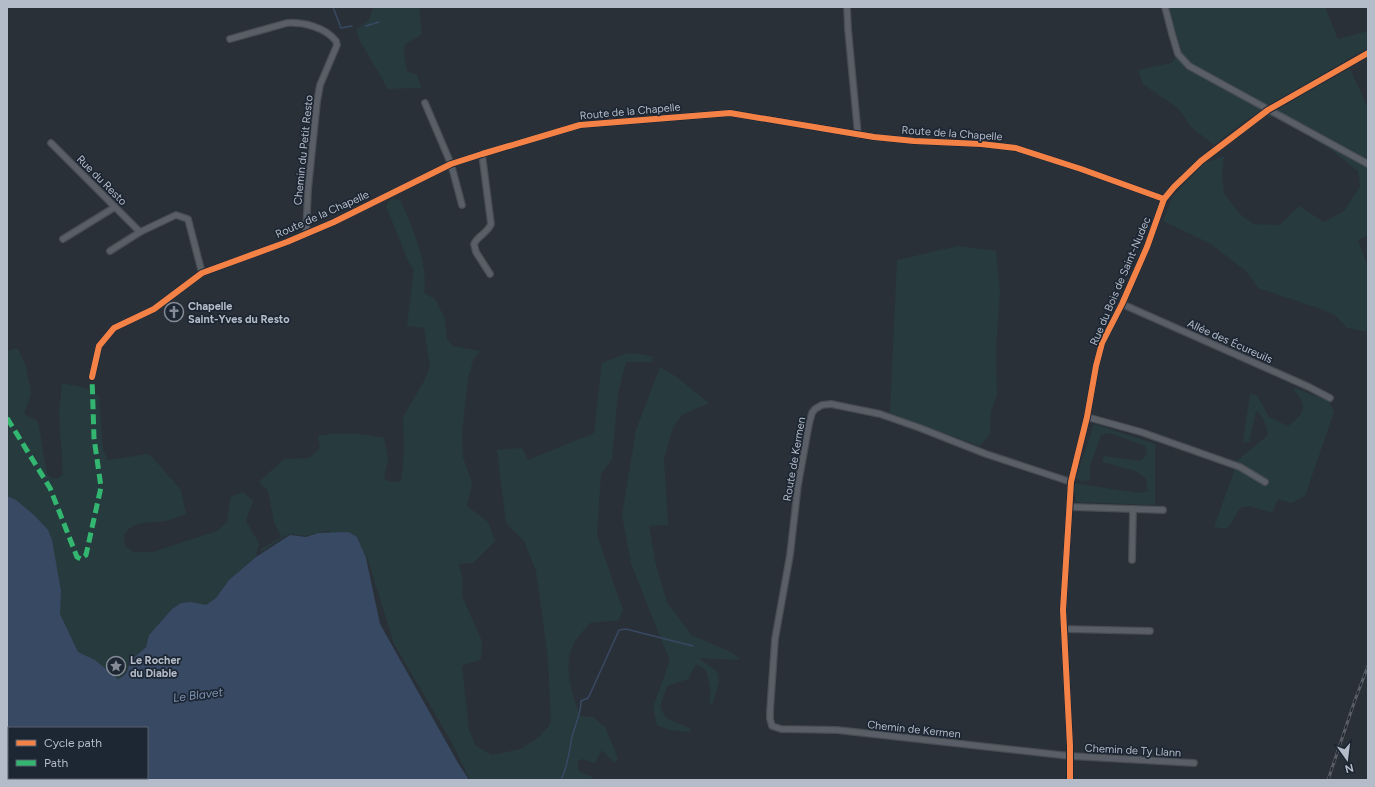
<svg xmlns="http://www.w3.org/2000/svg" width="1375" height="787" font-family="Figtree,sans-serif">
<rect width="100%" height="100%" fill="#2a3038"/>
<g fill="#273a3e">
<path d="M 373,7 L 419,7 L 422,34 L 405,44 L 404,55 L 407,71 L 417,75 L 422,89 L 415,88 L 388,89 L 359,39 L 356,30 L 369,20 Z"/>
<path d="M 1169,7 L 1325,7 L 1338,39 L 1368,31 L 1368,48 L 1346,60 L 1368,108 L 1368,235 L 1358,240 L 1368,267 L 1368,332 L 1347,328 L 1335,315 L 1318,308 L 1258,288 L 1248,273 L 1211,244 L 1163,221 L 1172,197 L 1202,164 L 1224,156 L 1222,173 L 1224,194 L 1240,214 L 1253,224 L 1280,225 L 1299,206 L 1324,222 L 1344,211 L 1360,186 L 1358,171 L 1330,149 L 1276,117 L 1249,118 L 1214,145 L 1191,127 L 1178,108 L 1143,84 L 1138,70 L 1171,63 L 1182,51 L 1176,34 Z"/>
<path d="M 391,199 L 400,200 C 412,225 429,266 424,293 L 435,299 L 445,319 L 447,339 L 453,346 L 480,351 L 474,358 L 468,378 L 462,434 L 463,457 L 472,483 L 467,506 L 488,522 L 495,541 L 473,563 L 459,564 L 463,581 L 462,596 L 482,641 L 481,659 L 462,666 L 469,730 L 476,746 L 492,755 L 521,749 L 539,737 L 551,723 L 548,657 L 536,571 L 524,541 L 506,523 L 497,450 L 522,448 L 528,460 L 594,433 L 602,363 L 627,353 L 640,354 L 653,357 L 652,362 L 626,362 L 618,393 L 612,459 L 601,474 L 597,535 L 623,610 L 619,620 L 590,623 C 585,629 578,636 574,643 C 562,666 572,692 580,716 L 593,717 L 605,727 L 618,758 L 614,763 L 602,750 L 595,763 L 583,759 L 578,761 L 578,771 L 592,777 L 593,780 L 470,780 L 451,741 L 394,644 L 367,557 L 366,558 L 357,537 L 349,532 L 330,534 L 329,530 L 306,536 L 289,534 L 261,552 L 261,549 L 281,537 L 274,522 L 268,491 L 259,482 L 284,459 L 309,458 L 320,449 L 318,436 C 341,432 362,433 384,438 L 388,459 L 384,479 L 391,482 L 401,481 L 404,453 L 403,417 L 423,383 L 430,366 L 424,328 L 407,326 L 414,270 L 409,263 L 386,206 Z"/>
<path d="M 958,246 L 996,251 L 1000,290 L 996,348 L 997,395 L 991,411 L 990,434 L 980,446 L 890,413 L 897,260 Z"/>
<path d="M 14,349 L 18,349 L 26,366 L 31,394 L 24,414 L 38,421 L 47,474 L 51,478 L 58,479 L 63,474 L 59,413 L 62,383 L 86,388 L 99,396 L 103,450 L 108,460 L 148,454 L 153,458 L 181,490 L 186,514 C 180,516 172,520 165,521 C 148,524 137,519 124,534 L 125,546 L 133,552 L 153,552 L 217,531 L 227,522 L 231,497 L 243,492 L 253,501 L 246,521 L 259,543 L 256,557 L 229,580 L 216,598 L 206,606 L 191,602 L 181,603 L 172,609 L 149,635 L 146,647 L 129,662 C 128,671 123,677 117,683 L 7,617 L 7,351 Z"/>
<path d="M 660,367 L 675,376 L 709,403 L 682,415 L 673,428 L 664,459 L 668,525 L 649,526 L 655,561 L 667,602 L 691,635 L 733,653 L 740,660 L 699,658 L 717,672 L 719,682 L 712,705 L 709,702 L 711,691 L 706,670 L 696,664 L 688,679 L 667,686 L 660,707 L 666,718 L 691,729 L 689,732 L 670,730 L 657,725 L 653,707 L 670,660 L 662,642 L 631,563 L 622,515 L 636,430 Z"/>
<path d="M 1295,388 L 1329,401 L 1334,412 L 1305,496 L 1291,503 L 1278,499 L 1272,513 L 1250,506 L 1240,508 L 1230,525 L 1225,529 L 1214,527 L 1238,460 L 1268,435 C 1266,426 1265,417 1256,411 L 1249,442 L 1243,443 L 1250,394 L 1257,395 L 1269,417 L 1288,426 C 1303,415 1310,407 1294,391 Z"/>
<path d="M 1094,424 L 1155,444 L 1155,505 L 1076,502 L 1074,483 L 1138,493 L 1148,491 L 1146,479 L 1136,471 L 1102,462 L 1104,456 L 1140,461 L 1147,455 L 1145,446 L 1110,433 L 1101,435 L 1090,467 L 1090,480 L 1082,481 L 1076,478 Z"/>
<path d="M 7,767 L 9,767 L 9,778 L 96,778 L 122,780 L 7,780 Z"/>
</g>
<path fill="#384963" d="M 7,496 L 16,500 L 34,515 L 48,530 L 52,540 L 61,591 L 60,614 L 78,652 L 95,660 L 118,679 C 126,676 129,669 129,662 L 146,647 L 149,635 L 172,609 L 181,603 L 191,602 L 206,605 L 216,598 L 229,580 L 256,557 L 290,535 L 306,537 L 318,533 L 349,532 L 357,537 L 366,558 L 380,624 L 458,763 L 469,780 L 122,780 L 96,778 L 147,778 L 147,728 L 9,728 L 9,767 L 7,767 Z"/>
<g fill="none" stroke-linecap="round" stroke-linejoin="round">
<g stroke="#384963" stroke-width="1.5">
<path d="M 333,7 L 341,28 L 352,26"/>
<path d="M 366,26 L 379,22"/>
<path d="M 561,780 C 568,766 569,752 572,737 C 575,725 581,714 581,701 L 588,698 L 591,692 L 619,630 L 626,629 L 693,646"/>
</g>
<g stroke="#484c53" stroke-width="8">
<g id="minor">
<path d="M 847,7 L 848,29 L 858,135"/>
<path d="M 1165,7 L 1172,34 L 1178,54 L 1189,66 L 1368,164"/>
<path d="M 230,39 L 287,23 C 303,22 325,27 336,41 L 337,45 L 320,85 L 317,102 L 308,190 L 306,234"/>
<path d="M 425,103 L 451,164 L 462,205"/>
<path d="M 51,143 L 140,232"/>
<path d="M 482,154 L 491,224 C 488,233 478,235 474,244 L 476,252 L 490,274"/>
<path d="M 63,239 L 115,207"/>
<path d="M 110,251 L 140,232 L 176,215 L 188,219 L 202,273"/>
<path d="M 1122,304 L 1309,387 L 1330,398"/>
<path d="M 92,377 L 99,346 L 114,328 L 154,309 L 202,273 L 287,242 L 334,222 L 451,164 L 482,154 L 580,125 L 730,113 L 874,137 L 914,141 L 981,144 L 1016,148 L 1081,169 L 1164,199"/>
<path d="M 1087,417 L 1141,432 L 1240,467 L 1265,482"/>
<path d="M 1071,482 L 986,454 L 920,428 L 880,414 L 831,404 L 822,405 L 815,409 L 812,413 L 809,424 L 798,485 L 790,555 L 775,639 L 770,711 L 770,719 L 772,726 L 781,729 L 837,730 L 1070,756 L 1194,763"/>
<path d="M 1071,507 L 1163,510"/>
<path d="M 1132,560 L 1133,510"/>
<path d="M 1064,629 L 1150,631"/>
<path d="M 1070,780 L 1070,746 L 1063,610 L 1071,482 L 1087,417 L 1096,366 L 1102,343 L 1122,304 L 1147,247 L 1164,199 L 1174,187 L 1201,161 L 1268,110 L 1368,53"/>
</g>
</g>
<use href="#minor" stroke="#5a5e66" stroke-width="5.5"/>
<g stroke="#595d64" stroke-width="3">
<path id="rail" d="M 1328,780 L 1355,700 L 1368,666"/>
</g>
<use href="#rail" stroke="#1d2633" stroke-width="1.5" stroke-dasharray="4.5" stroke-linecap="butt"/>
<path stroke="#33b770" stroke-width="5" stroke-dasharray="10 5" stroke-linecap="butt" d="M 7,418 L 50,488 L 77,557 L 81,559 L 86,555 L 101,487 L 94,438 L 92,377"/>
<g stroke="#1d2633" stroke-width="8">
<g id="cycleway">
<path d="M 92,377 L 99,346 L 114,328 L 154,309 L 202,273 L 287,242 L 334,222 L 451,164 L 482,154 L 580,125 L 730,113 L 874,137 L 914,141 L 981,144 L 1016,148 L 1081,169 L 1164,199"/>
<path d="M 1070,780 L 1070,746 L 1063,610 L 1071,482 L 1087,417 L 1096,366 L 1102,343 L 1122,304 L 1147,247 L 1164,199 L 1174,187 L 1201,161 L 1268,110 L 1368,53"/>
</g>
</g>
<use href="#cycleway" stroke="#f48246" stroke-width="6"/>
</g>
<defs>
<g id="church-ring" transform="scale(1)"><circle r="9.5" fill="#1d2633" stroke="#848b96" stroke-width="1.5"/><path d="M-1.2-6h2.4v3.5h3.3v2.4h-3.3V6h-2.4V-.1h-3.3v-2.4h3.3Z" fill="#848b96"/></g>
<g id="sight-ring" transform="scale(1)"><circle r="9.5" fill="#1d2633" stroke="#848b96" stroke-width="1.5"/><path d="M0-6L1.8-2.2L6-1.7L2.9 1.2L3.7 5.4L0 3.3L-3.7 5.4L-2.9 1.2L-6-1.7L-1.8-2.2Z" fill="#848b96"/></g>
</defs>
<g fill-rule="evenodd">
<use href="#church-ring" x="174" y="312"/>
<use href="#sight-ring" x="116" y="666"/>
</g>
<g text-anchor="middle" stroke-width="3.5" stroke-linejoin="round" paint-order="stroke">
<g font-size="11" fill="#b4bcc9" stroke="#1d2633">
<text transform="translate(630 111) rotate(-5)" y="4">Route de la Chapelle</text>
<text transform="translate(952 133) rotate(4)" y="4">Route de la Chapelle</text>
<text transform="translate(303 150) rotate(-84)" y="4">Chemin du Petit Resto</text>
<text transform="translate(102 180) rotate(45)" y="4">Rue du Resto</text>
<text transform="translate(322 214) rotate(-24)" y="4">Route de la Chapelle</text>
<text transform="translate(1120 281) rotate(-67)" y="4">Rue du Bois de Saint-Nudec</text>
<text transform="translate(1230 341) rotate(24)" y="4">Allée des Écureuils</text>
<text transform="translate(794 459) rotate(-80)" y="4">Route de Kermen</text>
<text transform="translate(914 729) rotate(6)" y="4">Chemin de Kermen</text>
<text transform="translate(1133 750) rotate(3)" y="4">Chemin de Ty Llann</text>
</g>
<g font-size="11" font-weight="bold" fill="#b4bcc9" stroke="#1d2633" text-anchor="start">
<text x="188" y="310">Chapelle<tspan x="188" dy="13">Saint-Yves du Resto</tspan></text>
<text x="130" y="664">Le Rocher<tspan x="130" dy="13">du Diable</tspan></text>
</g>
<g font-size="12" font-style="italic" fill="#7c92b1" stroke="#1d2633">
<text transform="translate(198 695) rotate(-7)" y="4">Le Blavet</text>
</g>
</g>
<rect width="1375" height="787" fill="none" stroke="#b4bcc9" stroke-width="16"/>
<rect x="8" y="727" width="140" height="52" fill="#1d2633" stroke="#59626f"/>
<rect x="16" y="740" width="20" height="6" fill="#f48246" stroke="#59626f"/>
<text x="44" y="747" font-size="12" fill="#b4bcc9">Cycle path</text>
<rect x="16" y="760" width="20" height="6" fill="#33b770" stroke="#59626f"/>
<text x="44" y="767" font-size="12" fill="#b4bcc9">Path</text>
<g transform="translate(1347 759) rotate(166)" stroke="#1d2633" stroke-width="3" paint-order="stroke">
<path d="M0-3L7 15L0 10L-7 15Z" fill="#b4bcc9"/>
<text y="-6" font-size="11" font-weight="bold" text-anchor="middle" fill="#b4bcc9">N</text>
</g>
</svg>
